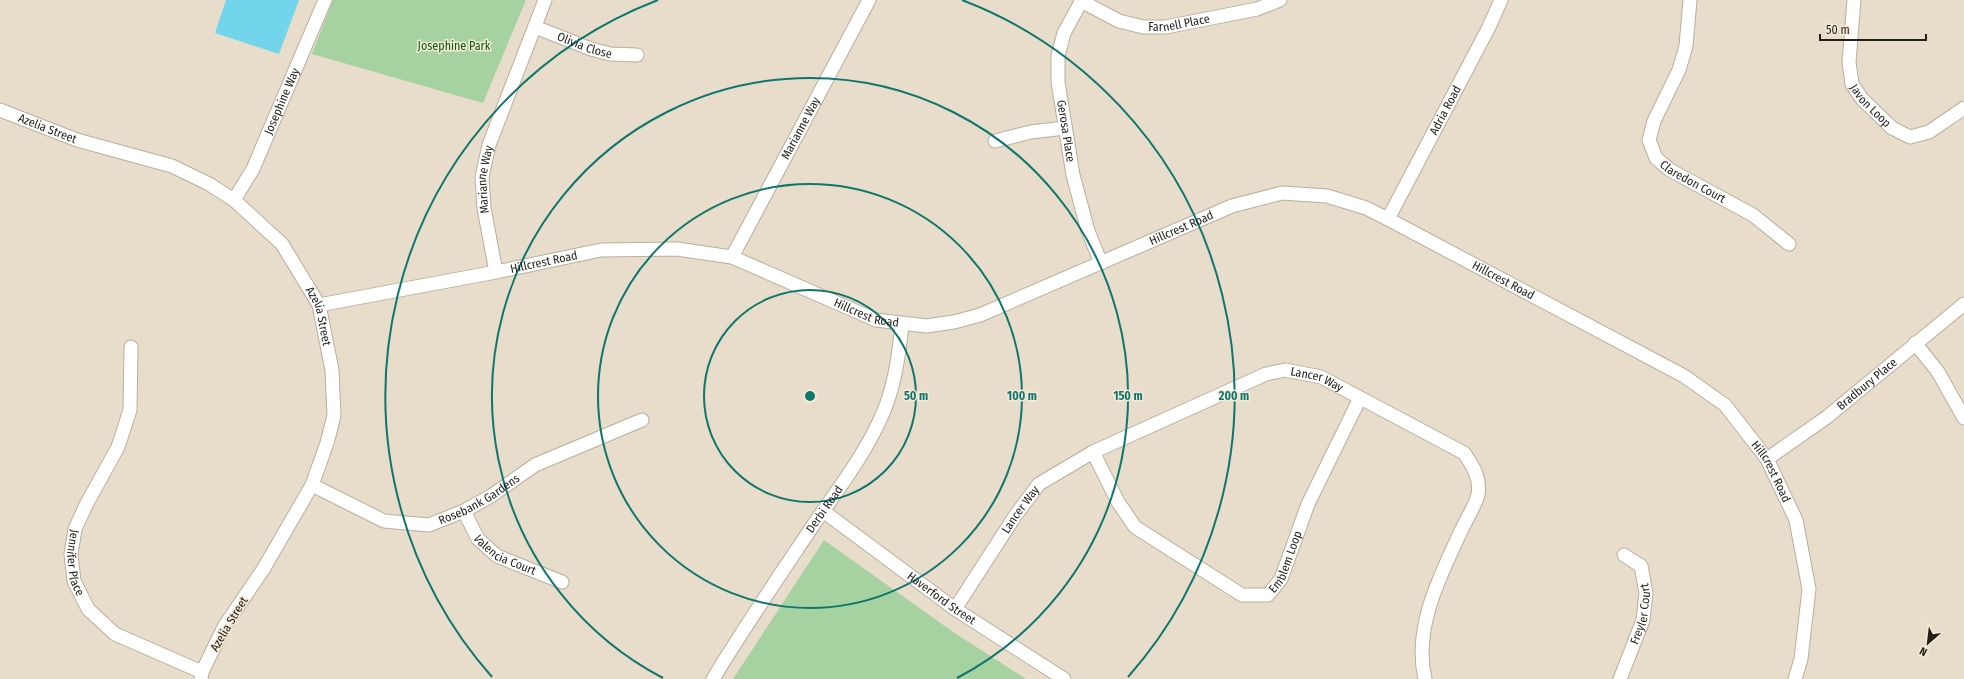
<svg xmlns="http://www.w3.org/2000/svg" width="1964" height="679" font-family="'Fira Sans Condensed',sans-serif">
<rect width="100%" height="100%" fill="#e7ddca"/>
<g fill="#a6d2a2">
<path d="M 333,0 L 526,0 L 483,103 L 312,54 Z"/>
<path d="M 824,540 L 956,634 L 1026,679 L 733,679 Z"/>
</g>
<path fill="#73d5eb" d="M 226,0 L 299,0 L 279,54 L 215,33 Z"/>
<g fill="none" stroke-linecap="round" stroke-linejoin="round">
<g stroke="#b8af9d" stroke-width="15">
<g id="street">
<path id="s1" d="M 1082,0 L 1064,33 L 1058,56 L 1058,82 L 1073,175 L 1088,231 L 1101,263"/>
<path id="s2" d="M 1690,0 L 1686,46 L 1679,70 L 1654,121 L 1649,140 L 1656,158 L 1670,170 L 1753,215 L 1789,244"/>
<path id="s3" d="M 1854,0 L 1849,62 L 1852,84 L 1862,99 L 1892,128 L 1910,137 L 1929,132 L 1964,108"/>
<path id="s4" d="M 1081,1 L 1119,21 L 1143,27 L 1166,27 L 1257,9 L 1280,0"/>
<path id="s5" d="M 535,27 L 591,49 L 610,54 L 637,55"/>
<path id="s6" d="M 0,110 L 77,140 L 172,166 L 209,184 L 234,200 L 282,244 L 319,305 L 332,370 L 334,416 L 327,443 L 312,485 L 264,568 L 224,627 L 202,672 L 201,679"/>
<path d="M 995,141 L 1031,132 L 1065,128"/>
<path id="s7" d="M 234,200 L 253,169 L 325,0"/>
<path id="s8" d="M 1388,219 L 1489,27 L 1501,0"/>
<path id="s9" d="M 732,257 L 869,0"/>
<path id="s10" d="M 496,272 L 484,208 L 482,177 L 489,145 L 545,0"/>
<path id="s11" d="M 319,305 L 496,272 L 601,250 L 677,249 L 732,257 L 876,320 L 926,326 L 954,322 L 980,315 L 1232,206 L 1282,193 L 1327,196 L 1366,208 L 1388,219 L 1684,376 L 1725,405 L 1767,459 L 1796,520 L 1809,589 L 1801,659 L 1795,679"/>
<path d="M 1915,343 L 1938,372 L 1964,418"/>
<path id="s12" d="M 131,347 L 130,410 L 118,447 L 86,505 L 75,529 L 71,554 L 74,581 L 88,609 L 115,634 L 202,672"/>
<path id="s13" d="M 1093,452 L 1118,502 L 1135,527 L 1242,595 L 1268,595 L 1281,579 L 1308,504 L 1360,398"/>
<path id="s14" d="M 1767,459 L 1827,417 L 1964,304"/>
<path id="s15" d="M 312,485 L 384,521 L 429,525 L 464,511 L 491,496 L 535,465 L 642,420"/>
<path id="s16" d="M 464,511 L 478,539 L 497,556 L 562,582"/>
<path id="s17" d="M 823,511 L 955,609 L 1064,679"/>
<path id="s18" d="M 955,609 L 1015,516 L 1039,484 L 1093,452 L 1266,374 L 1285,370 L 1321,377 L 1464,453 C 1473,466 1481,478 1478,495 C 1475,506 1466,520 1461,531 C 1440,576 1413,628 1425,679"/>
<path id="s19" d="M 713,679 C 745,626 780,575 814,524 C 839,488 866,453 883,413 C 895,385 899,354 902,324"/>
<path id="s20" d="M 1620,679 L 1643,620 L 1646,593 L 1641,566 L 1624,555"/>
</g>
</g>
<use href="#street" stroke="#fff" stroke-width="13"/>
</g>
<g fill="none" stroke="#0f766e" stroke-width="2">
<circle cx="810" cy="396" r="106"/>
<circle cx="810" cy="396" r="212"/>
<path d="M663 678A318 318 0 1 1 957 678"/>
<path d="M492 677A424 424 0 0 1 658 0M962 0A424 424 0 0 1 1128 677"/>
</g>
<g text-anchor="middle" stroke-width="3" stroke-linejoin="round" paint-order="stroke">
<g font-size="12" fill="#221e18" stroke="#f4ead7">
<text dy="4" stroke="none"><textPath href="#s4" startOffset="104">Farnell Place</textPath></text>
<text dy="4" stroke="none"><textPath href="#s5" startOffset="53">Olivia Close</textPath></text>
<text dy="4" stroke="none"><textPath href="#s7" startOffset="110">Josephine Way</textPath></text>
<text dy="4" stroke="none"><textPath href="#s3" startOffset="113">Javon Loop</textPath></text>
<text dy="4" stroke="none"><textPath href="#s8" startOffset="123">Adria Road</textPath></text>
<text dy="4" stroke="none"><textPath href="#s6" startOffset="51">Azelia Street</textPath></text>
<text dy="4" stroke="none"><textPath href="#s9" startOffset="146">Marianne Way</textPath></text>
<text dy="4" stroke="none"><textPath href="#s1" startOffset="137">Gerosa Place</textPath></text>
<text dy="4" stroke="none"><textPath href="#s10" startOffset="94">Marianne Way</textPath></text>
<text dy="4" stroke="none"><textPath href="#s2" startOffset="211">Claredon Court</textPath></text>
<text dy="4" stroke="none"><textPath href="#s11" startOffset="901">Hillcrest Road</textPath></text>
<text dy="4" stroke="none"><textPath href="#s11" startOffset="229">Hillcrest Road</textPath></text>
<text dy="4" stroke="none"><textPath href="#s11" startOffset="1249">Hillcrest Road</textPath></text>
<text dy="4" stroke="none"><textPath href="#s11" startOffset="565">Hillcrest Road</textPath></text>
<text dy="4" stroke="none"><textPath href="#s6" startOffset="399">Azelia Street</textPath></text>
<text dy="4" stroke="none"><textPath href="#s18" startOffset="456">Lancer Way</textPath></text>
<text dy="4" stroke="none"><textPath href="#s14" startOffset="125">Bradbury Place</textPath></text>
<text dy="4" stroke="none"><textPath href="#s11" startOffset="1585">Hillcrest Road</textPath></text>
<text dy="4" stroke="none"><textPath href="#s15" startOffset="182">Rosebank Gardens</textPath></text>
<text dy="4" stroke="none"><textPath href="#s19" startOffset="203">Derbi Road</textPath></text>
<text dy="4" stroke="none"><textPath href="#s18" startOffset="119">Lancer Way</textPath></text>
<text dy="4" stroke="none"><textPath href="#s16" startOffset="63">Valencia Court</textPath></text>
<text dy="4" stroke="none"><textPath href="#s13" startOffset="277">Emblem Loop</textPath></text>
<text dy="4" stroke="none"><textPath href="#s12" startOffset="229">Jennifer Place</textPath></text>
<text dy="4" stroke="none"><textPath href="#s17" startOffset="147">Haverford Street</textPath></text>
<text dy="4" stroke="none"><textPath href="#s20" startOffset="69">Freyler Court</textPath></text>
<text transform="translate(229 624) rotate(-59)" y="4">Azelia Street</text>
</g>
<g font-size="12" fill="#0c580d" stroke="#f4ead7">
<text x="454" y="50">Josephine Park</text>
</g>
</g>
<circle cx="810" cy="396" r="6" fill="#0f766e" stroke="#f4ead7" stroke-width="2"/>
<g font-size="12" text-anchor="middle" font-weight="bold" fill="#0f766e" stroke="#f4ead7" stroke-width="3" stroke-linejoin="round" paint-order="stroke">
<text x="916" y="400">50 m</text>
<text x="1022" y="400">100 m</text>
<text x="1128" y="400">150 m</text>
<text x="1234" y="400">200 m</text>
</g>
<g transform="translate(1928 643) rotate(208)" stroke="#f4ead7" stroke-width="3" paint-order="stroke">
<path d="M0-3L7 15L0 10L-7 15Z" fill="#221e18"/>
<text y="-6" font-size="11" font-weight="bold" text-anchor="middle" fill="#221e18">N</text>
</g>
<path d="M1820 34v6h106v-6" fill="none" stroke="#221e18" stroke-width="2"/>
<text x="1826" y="34" font-size="12" fill="#221e18" stroke="#f4ead7" stroke-width="3" paint-order="stroke">50 m</text>
</svg>
